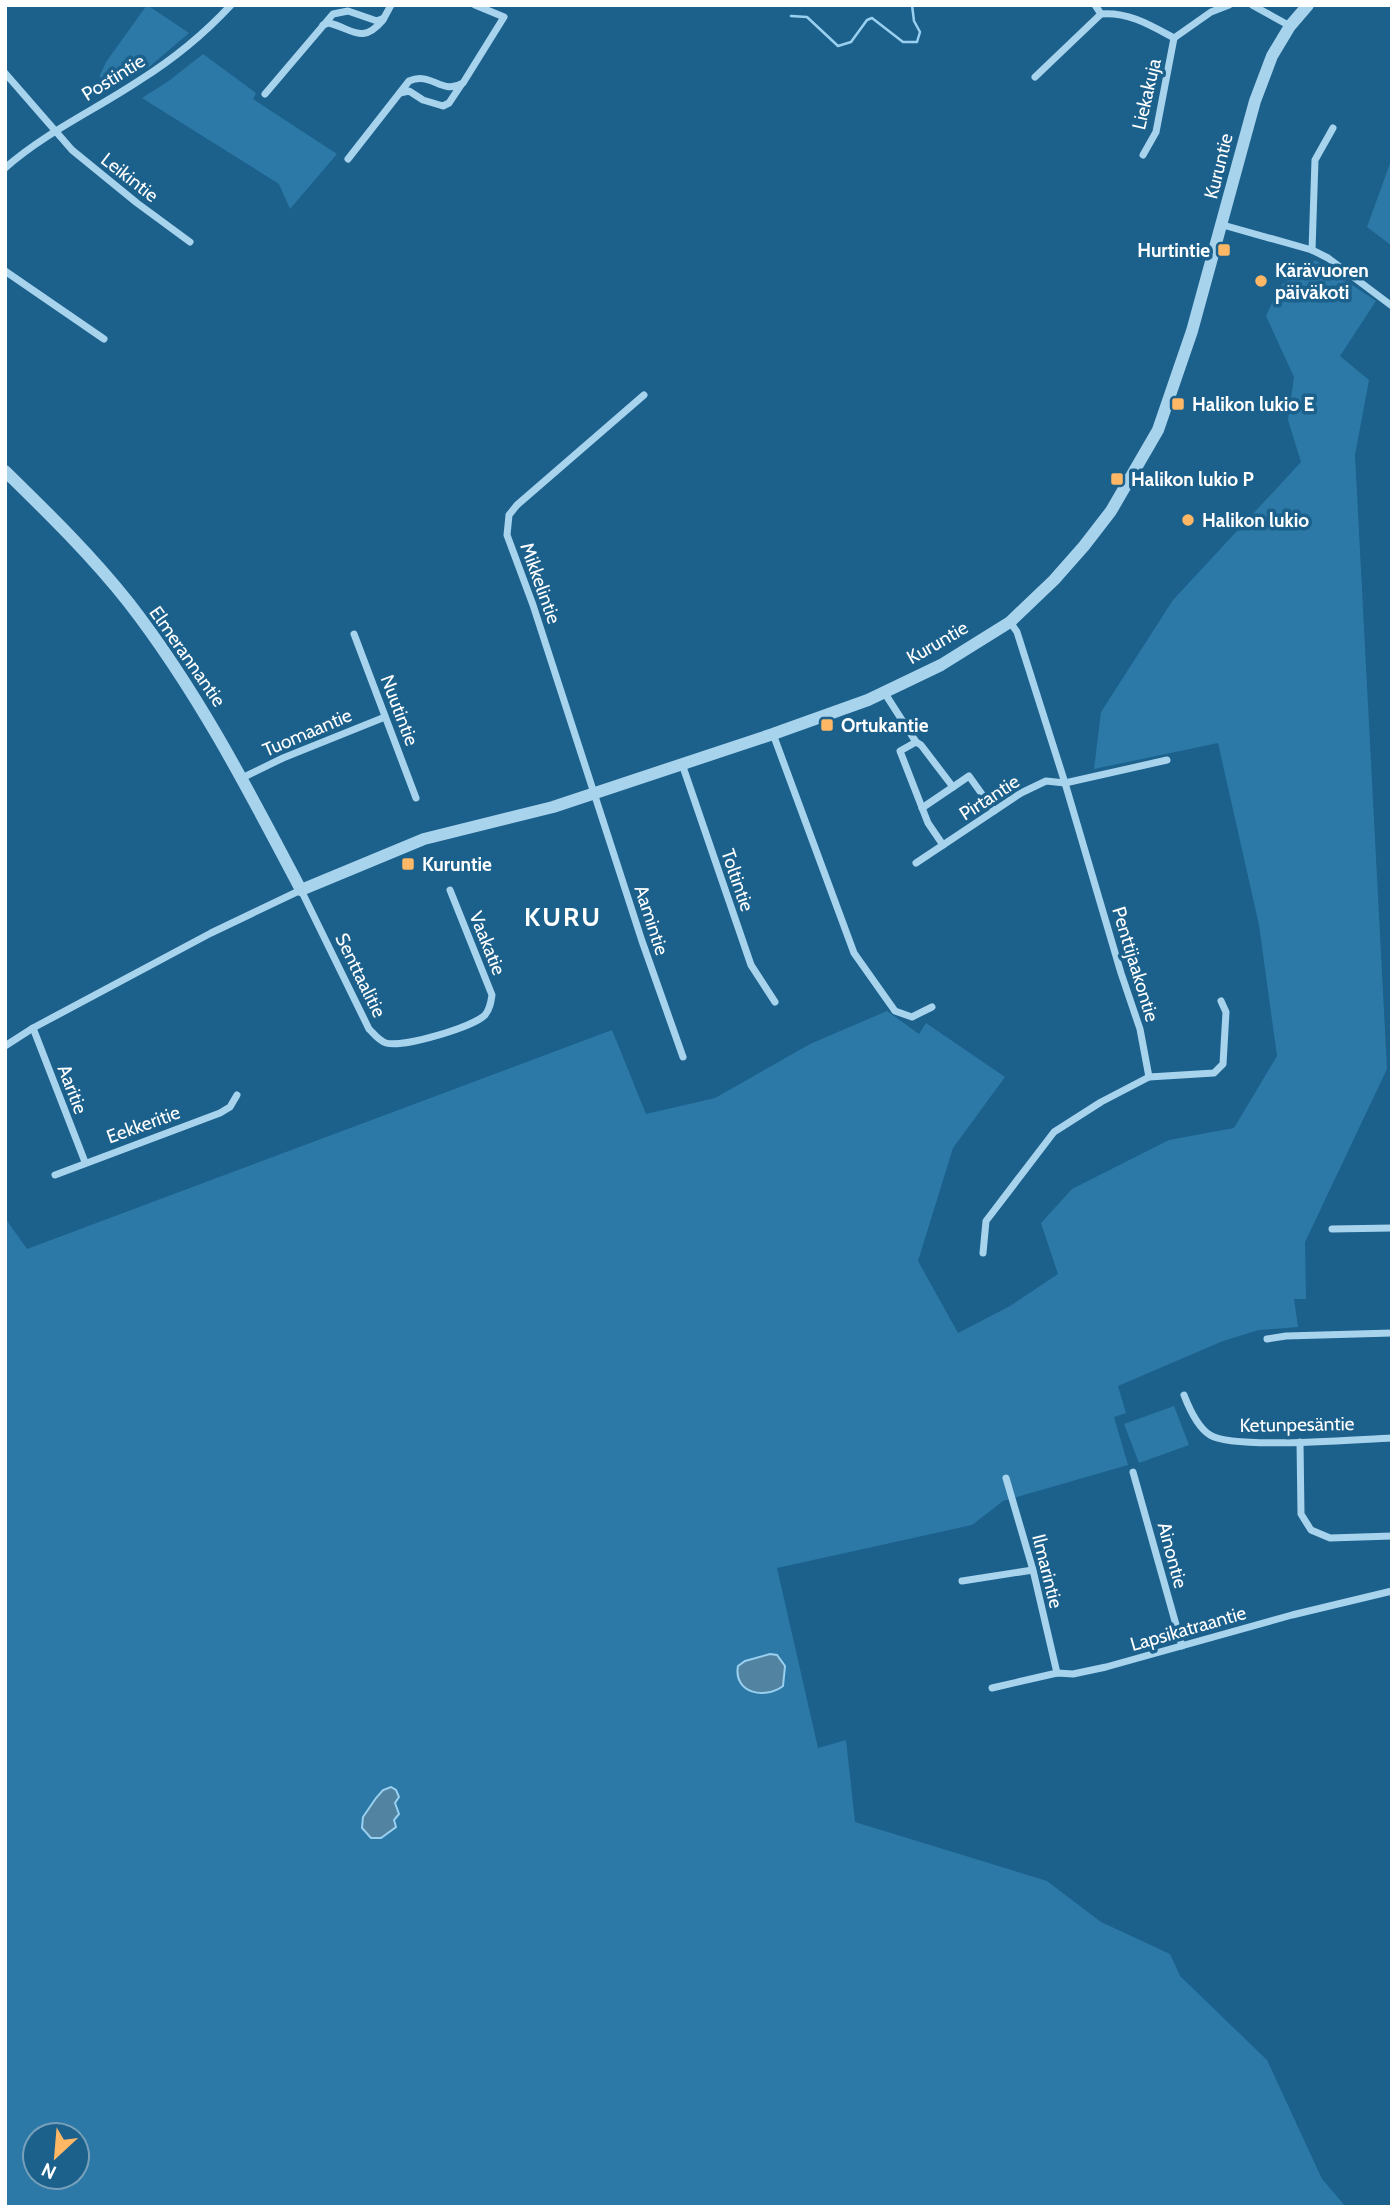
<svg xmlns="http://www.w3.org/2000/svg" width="1397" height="2212" font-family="Cabin,sans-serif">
<rect width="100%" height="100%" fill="#1c608c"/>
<g fill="#2c79a8" fill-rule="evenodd">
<path d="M 147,5 L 189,33 L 149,67 L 99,96 L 100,75 L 106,62 Z"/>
<path d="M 203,54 L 256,93 L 253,99 L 337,154 L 290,209 L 279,184 L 142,98 L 170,80 Z"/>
<path d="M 1392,158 L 1392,246 L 1367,227 Z"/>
<path d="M 1315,260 L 1376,301 L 1340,356 L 1369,380 L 1355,455 L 1387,1069 L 1305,1242 L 1306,1299 L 1294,1299 L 1298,1327 L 1259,1330 L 1223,1341 L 1118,1386 L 1126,1413 L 1114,1417 L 1128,1465 L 1003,1501 L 972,1525 L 777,1568 L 818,1748 L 846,1740 L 855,1822 L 1047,1881 L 1101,1922 L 1170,1954 L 1180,1976 L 1267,2060 L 1322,2179 L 1346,2207 L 5,2207 L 5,1218 L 27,1249 L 612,1030 L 646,1114 L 715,1098 L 810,1044 L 887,1011 L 919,1034 L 926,1023 L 1005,1077 L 953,1148 L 918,1261 L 958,1333 L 1010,1306 L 1058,1274 L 1041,1223 L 1072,1189 L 1169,1140 L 1234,1128 L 1277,1056 L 1259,925 L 1218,743 L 1094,769 L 1101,712 L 1173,600 L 1301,462 L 1288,420 L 1294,377 L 1266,316 L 1280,286 ZM 35,2135 L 77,2135 L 77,2177 L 35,2177 Z"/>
<path d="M 1174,1406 L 1189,1445 L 1139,1463 L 1124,1424 Z"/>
</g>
<g fill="#5283a1" stroke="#9ad0ef" stroke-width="2">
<path d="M 770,1654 L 777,1655 L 785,1666 L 783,1686 C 765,1700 733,1693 738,1666 L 745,1661 Z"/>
<path d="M 391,1787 L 396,1790 L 399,1797 L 395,1803 L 399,1814 L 394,1820 L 396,1827 L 381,1838 L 371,1838 L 362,1828 L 363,1817 L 376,1798 L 383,1790 Z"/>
</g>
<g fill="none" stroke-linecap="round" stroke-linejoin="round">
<path stroke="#9ad0ef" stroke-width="2.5" d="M 791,16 L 807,17 L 838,46 L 851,42 L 867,20 L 872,18 L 903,42 L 917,42 L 920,32 L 914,21 L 912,5"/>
<g stroke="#a7d3ed" stroke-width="7">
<path d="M 1095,5 L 1101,14 C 1129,12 1150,25 1174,38 L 1211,12 L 1229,5"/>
<path d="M 1252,5 L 1290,26"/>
<path d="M 323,25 L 329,23 C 353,29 362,45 383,20"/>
<path d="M 5,73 L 72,150 L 137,203 L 190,242"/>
<path d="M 1035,77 L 1101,14"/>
<path d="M 400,93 L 409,91 L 423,100 L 443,106 L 449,103 L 461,85"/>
<path d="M 265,94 L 333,14 L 348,11 L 377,21 L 384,18 L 391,5"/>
<path d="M 1143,155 L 1156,132 L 1174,38"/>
<path d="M 348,159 L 409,81 C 432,71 442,96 463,83 L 504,17 L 475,5"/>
<path d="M 5,168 C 46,132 95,110 140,80 C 172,60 205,33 231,5"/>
<path d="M 1223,225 L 1312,250 L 1328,258 L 1392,306"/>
<path d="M 1312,250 L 1315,160 L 1333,128"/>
<path d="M 5,271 L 104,339"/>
<path d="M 644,395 L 517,505 L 509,515 L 507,535 L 533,605 L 642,941 L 683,1057"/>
<path d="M 354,634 L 416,798"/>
<path d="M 884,692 L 916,742 L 921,745 L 953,787 L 969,776 L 994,811"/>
<path d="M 773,734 L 854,953 L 895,1011 L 912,1017 L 932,1007"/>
<path d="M 916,742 L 900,751 L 928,823 L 943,845"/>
<path d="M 682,764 L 751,965 L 775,1002"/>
<path d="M 242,778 L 283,758 L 385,717"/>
<path d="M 922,808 L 953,787"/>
<path d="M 916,863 L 1021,793 L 1046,781 L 1065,783 L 1167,760"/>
<path d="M 33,1028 L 85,1162"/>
<path d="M 5,1046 L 33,1028 L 211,933 L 301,890 L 369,1029 C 374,1034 379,1041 386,1043 C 403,1048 473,1027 485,1015 C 490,1009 491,1002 492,995 L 450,890"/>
<path d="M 1149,1077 L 1214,1073 L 1223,1064 L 1226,1012 L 1221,1001"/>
<path d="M 55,1175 L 220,1113 L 230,1107 L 237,1095"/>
<path d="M 1332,1229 L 1392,1228"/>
<path d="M 983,1253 L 986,1221 L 1054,1132 L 1101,1102 L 1149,1077 L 1140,1029 L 1121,973 L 1065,783 L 1017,632 L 1010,622"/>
<path d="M 1267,1339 L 1286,1336 L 1392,1333"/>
<path d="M 1184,1395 C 1189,1408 1197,1427 1210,1435 C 1234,1450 1358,1439 1392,1438"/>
<path d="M 1300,1442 L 1301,1514 L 1311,1530 L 1330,1538 L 1392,1536"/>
<path d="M 1133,1472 L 1182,1646"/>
<path d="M 1006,1478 L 1033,1570 L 1057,1673"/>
<path d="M 962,1581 L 1033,1570"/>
<path d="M 992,1688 L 1057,1673 L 1073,1674 L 1106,1667 L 1292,1615 L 1392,1591"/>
</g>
<path stroke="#a7d3ed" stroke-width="12" d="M 5,471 C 48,513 92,556 129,603 C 198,692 249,791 301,890 L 424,839 L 553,807 L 773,734 L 868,700 L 941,665 L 1010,622 L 1054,580 L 1084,546 L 1111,511 L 1158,430 L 1192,331 L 1255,101 L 1272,56 L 1290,26 L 1308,5"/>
</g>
<g fill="#feb765" stroke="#1c608c" stroke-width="2.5">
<rect x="1217" y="243" width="14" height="14" rx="3.5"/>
<circle cx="1261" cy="281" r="7"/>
<rect x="1171" y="397" width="14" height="14" rx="3.5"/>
<rect x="1110" y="472" width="14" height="14" rx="3.5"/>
<circle cx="1188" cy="520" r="7"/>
<rect x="820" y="718" width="14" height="14" rx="3.5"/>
<rect x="401" y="857" width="14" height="14" rx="3.5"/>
</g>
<g text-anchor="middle" stroke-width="7" stroke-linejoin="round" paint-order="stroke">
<g font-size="19" fill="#fff" stroke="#1c608c">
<text transform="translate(113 77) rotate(-32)" y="7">Postintie</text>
<text transform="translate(1146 94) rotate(-77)" y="7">Liekakuja</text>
<text transform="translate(1218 166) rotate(-76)" y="7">Kuruntie</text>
<text transform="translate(130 177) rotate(38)" y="7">Leikintie</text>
<text transform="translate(541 583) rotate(70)" y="7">Mikkelintie</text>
<text transform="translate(937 642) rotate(-30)" y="7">Kuruntie</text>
<text transform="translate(188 656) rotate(55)" y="7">Elmerannantie</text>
<text transform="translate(400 710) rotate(69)" y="7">Nuutintie</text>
<text transform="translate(307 732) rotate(-23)" y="7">Tuomaantie</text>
<text transform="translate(989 797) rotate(-33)" y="7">Pirtantie</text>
<text transform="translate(738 880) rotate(71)" y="7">Toltintie</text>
<text transform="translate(652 920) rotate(72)" y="7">Aamintie</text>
<text transform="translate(488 943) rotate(68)" y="7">Vaakatie</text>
<text transform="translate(1136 964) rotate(73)" y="7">Penttijaakontie</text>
<text transform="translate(361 975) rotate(64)" y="7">Senttaalitie</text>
<text transform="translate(73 1089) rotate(69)" y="7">Aaritie</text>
<text transform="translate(143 1124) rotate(-20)" y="7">Eekkeritie</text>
<text transform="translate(1297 1424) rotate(-1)" y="7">Ketunpesäntie</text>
<text transform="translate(1173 1555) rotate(75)" y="7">Ainontie</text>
<text transform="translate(1048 1571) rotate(76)" y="7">Ilmarintie</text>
<text transform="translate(1188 1628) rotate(-16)" y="7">Lapsikatraantie</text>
</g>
<g font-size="19" font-weight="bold" fill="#fff" stroke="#1c608c" text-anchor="start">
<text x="1210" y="257" text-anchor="end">Hurtintie</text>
<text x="1275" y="277">Kärävuoren<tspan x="1275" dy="22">päiväkoti</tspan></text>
<text x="1192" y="411">Halikon lukio E</text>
<text x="1131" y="486">Halikon lukio P</text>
<text x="1202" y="527">Halikon lukio</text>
<text x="841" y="732">Ortukantie</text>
<text x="422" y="871">Kuruntie</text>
</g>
<g font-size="26" font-weight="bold" letter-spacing="2" fill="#fff" stroke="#1c608c">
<text x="563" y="926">KURU</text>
</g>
</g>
<rect width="1397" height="2212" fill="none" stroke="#ffffff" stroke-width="14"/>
<g transform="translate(56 2156) rotate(206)"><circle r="33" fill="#1c608c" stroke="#77a0ba" stroke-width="2"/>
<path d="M0-5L12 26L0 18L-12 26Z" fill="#feb765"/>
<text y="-10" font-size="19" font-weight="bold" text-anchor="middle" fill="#ffffff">N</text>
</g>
</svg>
